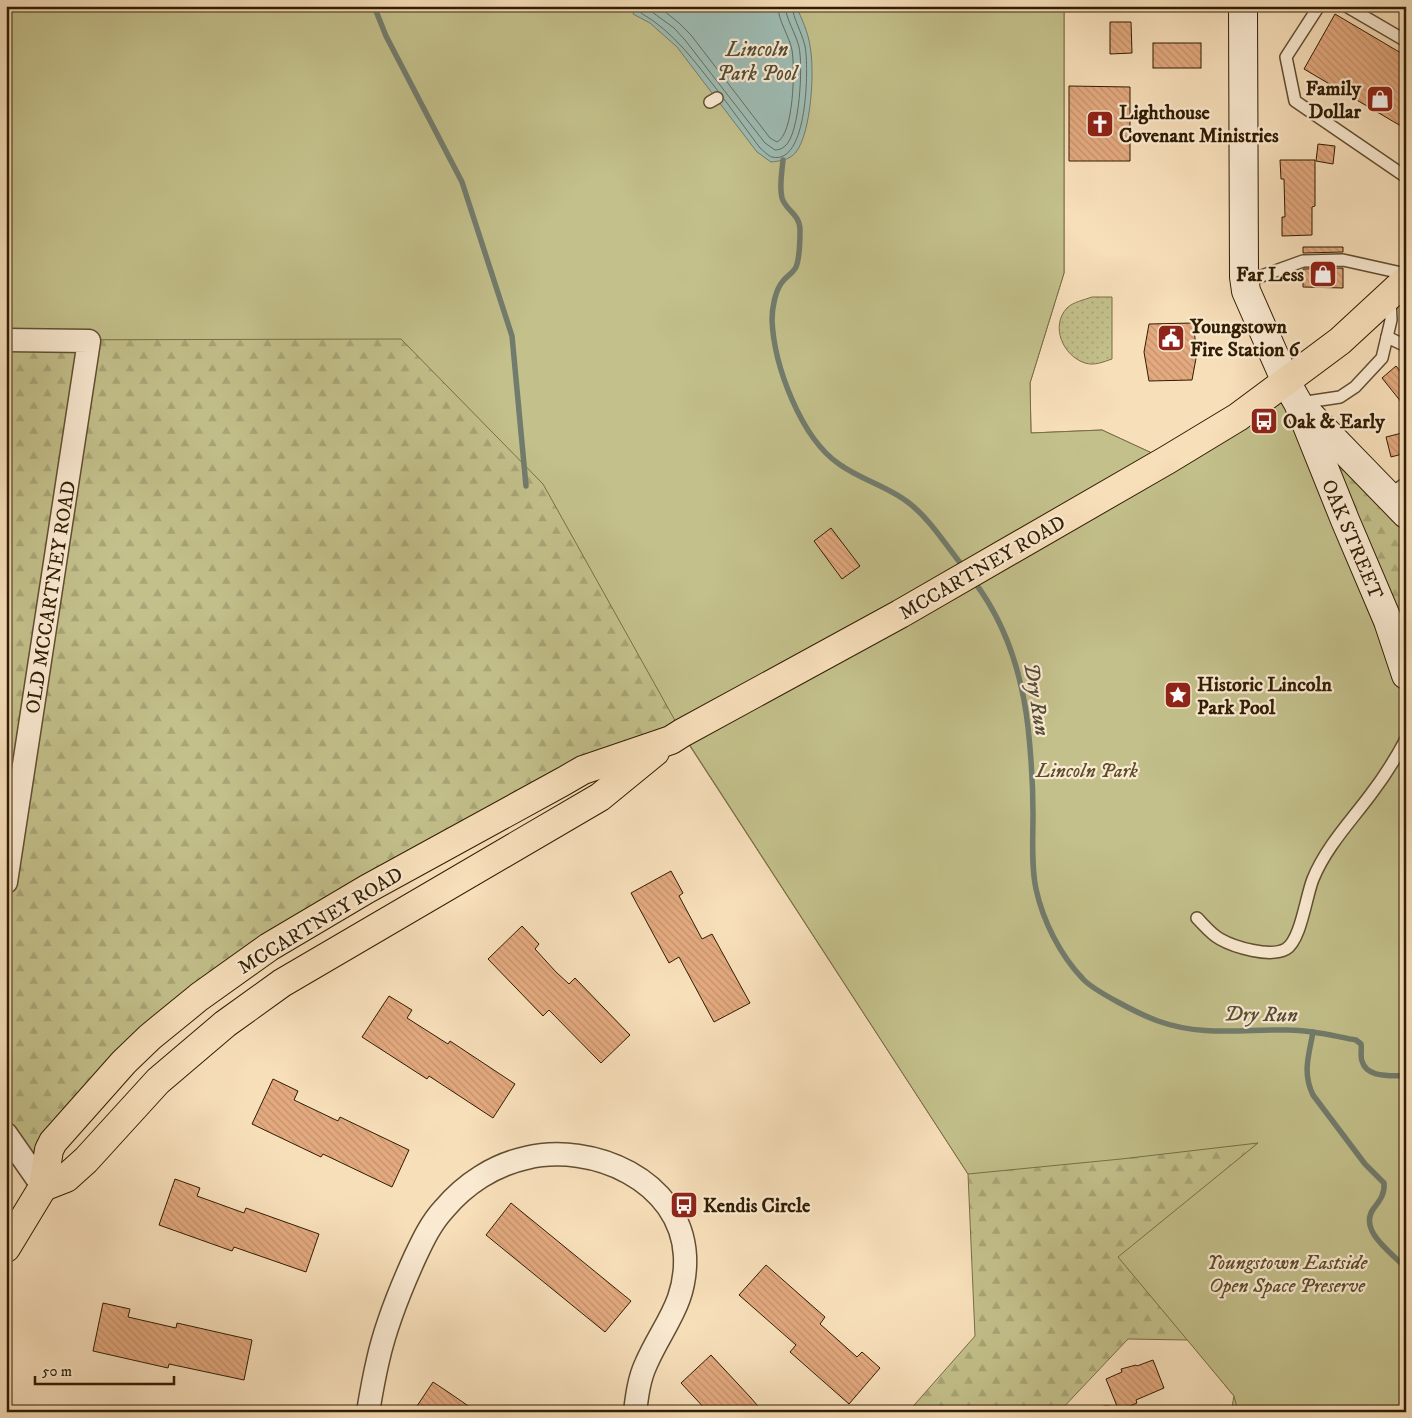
<svg xmlns="http://www.w3.org/2000/svg" width="1412" height="1418" font-family="'IM FELL DW Pica',serif">
<defs>
<pattern id="grass-dots" width="8" height="8" patternUnits="userSpaceOnUse" patternTransform="scale(1.25)"><rect width="8" height="8" fill="#c3c08b"/><path d="M2 2h.1M6 6h.1" fill="none" stroke="#a8a576" stroke-width="1.8" stroke-linecap="round"/></pattern>
<pattern id="forest-firs" width="22" height="20" patternUnits="userSpaceOnUse" patternTransform="scale(1.25)"><rect width="22" height="20" fill="#c3c08b"/><path d="M5 1l3.5 6h-7zM16 11l3.5 6h-7z" fill="#a8a576"/></pattern>
<pattern id="building-back-hatch" width="6" height="6" patternUnits="userSpaceOnUse" patternTransform="scale(1.25)"><rect width="6" height="6" fill="#e3a97f"/><path d="M-1 5l2 2M0 0l6 6M5-1l2 2" fill="none" stroke="#c3916c"/></pattern>
</defs>
<rect width="100%" height="100%" fill="#f7dfba"/>
<filter id="stains"><feTurbulence type="fractalNoise" baseFrequency=".004" numOctaves="4"/><feColorMatrix values="0 0 0 0 .2 0 0 0 0 .09 0 0 0 0 .02 0 0 0 .5 -.17"/></filter>
<radialGradient id="worn" r=".72"><stop offset=".6" stop-color="#630" stop-opacity="0"/><stop offset="1" stop-color="#630" stop-opacity=".3"/></radialGradient>
<path fill="url(#grass-dots)" stroke="#7a6e46" d="M 1092,297 L 1112,297 L 1112,359 C 1103,362 1094,366 1085,363 C 1063,356 1050,326 1067,308 C 1073,302 1084,300 1092,297 Z"/>
<path fill="url(#forest-firs)" stroke="#7a6e46" d="M 1064,6 L 1064,273 L 1030,383 L 1031,433 L 1102,430 L 1167,460 L 1298,403 L 1406,514 L 1406,1412 L 1231,1412 L 1234,1396 L 1188,1340 L 1128,1339 L 1059,1412 L 908,1412 L 975,1336 L 968,1174 L 682,734 L 269,947 L 75,1116 L 43,1187 L 6,1134 L 6,340 Z"/>
<path fill="#c3c08b" stroke="#7a6e46" d="M 6,6 L 1064,6 L 1064,273 L 1030,383 L 1031,433 L 1102,430 L 1167,460 L 1286,382 L 1406,675 L 1406,1412 L 1238,1412 L 1234,1396 L 1118,1257 L 1258,1143 L 1121,1159 L 968,1174 L 682,733 L 543,484 L 401,339 L 6,340 Z"/>
<path fill="#9ebcb4" stroke="#727c6d" d="M 636,6 L 796,6 C 802,19 808,32 810,46 C 815,71 811,133 796,152 C 790,160 780,161 771,162 L 757,152 L 677,47 L 650,23 L 633,14 Z"/>
<g fill="none" stroke-linecap="round" stroke-linejoin="round">
<g stroke="#686c5b" stroke-width="1">
<path d="M 641,6 L 641,13 C 674,32 695,62 718,91"/>
<path d="M 647,6 L 648,9 L 674,28 L 685,40 L 765,143 L 775,150 C 778,150 782,149 785,146 C 800,134 803,65 799,47 C 796,34 786,19 785,6"/>
<path d="M 658,6 L 679,23 L 691,35 L 770,138 L 777,142 C 794,134 795,68 792,50 C 789,35 778,21 778,6"/>
<path d="M 724,99 L 760,148 C 763,150 768,156 772,157 C 808,166 809,66 805,46 C 802,33 793,18 792,6"/>
</g>
<g stroke="#727c6d" stroke-width="5.5">
<path d="M 374,6 L 386,36 L 462,182 L 512,336 L 526,486"/>
<path d="M 783,160 C 782,172 779,186 782,198 C 786,211 800,214 800,230 C 800,240 800,257 796,267 C 793,273 787,276 783,281 C 775,290 772,309 772,320 C 774,366 801,438 839,464 C 861,480 888,486 909,503 C 931,520 947,547 965,569"/>
<path d="M 973,580 C 1006,623 1022,674 1028,727 C 1031,755 1033,785 1033,814 C 1033,838 1031,865 1036,889 C 1043,921 1060,955 1083,979 C 1094,991 1141,1015 1158,1021 C 1202,1037 1244,1029 1289,1030 C 1312,1030 1334,1036 1356,1040 L 1361,1044 C 1362,1049 1360,1056 1362,1061 C 1367,1079 1392,1075 1406,1076"/>
<path d="M 1313,1032 C 1309,1055 1302,1072 1313,1095 L 1365,1164 L 1384,1183 C 1385,1194 1380,1200 1374,1208 C 1357,1230 1392,1253 1406,1268"/>
</g>
</g>
<g fill="url(#building-back-hatch)" stroke="#311d02">
<path d="M 1335,14 L 1406,56 L 1406,129 L 1304,69 Z"/>
<path d="M 1110,22 L 1131,22 L 1132,53 L 1110,54 Z"/>
<rect x="1153" y="43" width="48" height="25"/>
<path d="M 1069,86 L 1130,87 L 1130,161 L 1069,161 Z"/>
<path d="M 1318,144 L 1335,146 L 1333,164 L 1316,161 Z"/>
<path d="M 1280,160 L 1315,160 L 1315,206 L 1312,207 L 1312,235 L 1282,236 L 1282,217 L 1285,217 L 1284,179 L 1281,179 Z"/>
<path d="M 1303,247 L 1343,247 L 1343,252 L 1303,253 Z"/>
<path d="M 1343,268 L 1343,288 L 1303,287 L 1303,269 Z"/>
<path d="M 1193,323 L 1197,353 L 1192,380 L 1149,381 L 1144,352 L 1149,324 Z"/>
<path d="M 1396,366 L 1406,378 L 1406,408 L 1382,378 Z"/>
<path d="M 1406,432 L 1406,453 L 1391,457 L 1386,437 Z"/>
<path d="M 831,528 L 860,566 L 842,579 L 814,541 Z"/>
<path d="M 671,871 L 683,893 L 679,896 L 702,939 L 712,934 L 750,1003 L 714,1022 L 679,957 L 669,963 L 631,893 Z"/>
<path d="M 522,926 L 539,944 L 535,949 L 556,972 L 569,984 L 575,978 L 630,1035 L 601,1063 L 549,1010 L 543,1016 L 488,959 Z"/>
<path d="M 389,996 L 412,1010 L 407,1018 L 448,1044 L 450,1041 L 515,1084 L 493,1118 L 429,1076 L 427,1079 L 362,1037 Z"/>
<path d="M 273,1079 L 298,1091 L 294,1100 L 338,1121 L 340,1117 L 409,1150 L 392,1187 L 323,1154 L 321,1157 L 252,1124 Z"/>
<path d="M 175,1179 L 200,1188 L 197,1196 L 244,1213 L 246,1208 L 319,1234 L 306,1272 L 234,1247 L 232,1251 L 159,1225 Z"/>
<path d="M 511,1203 L 631,1301 L 605,1332 L 486,1235 Z"/>
<path d="M 766,1265 L 825,1317 L 820,1324 L 857,1357 L 862,1352 L 880,1368 L 849,1404 L 790,1352 L 796,1345 L 739,1295 Z"/>
<path d="M 103,1303 L 130,1309 L 128,1317 L 176,1328 L 177,1323 L 252,1340 L 244,1380 L 169,1364 L 168,1368 L 93,1351 Z"/>
<path d="M 711,1355 L 751,1398 L 763,1412 L 708,1412 L 681,1383 Z"/>
<path d="M 1153,1360 L 1164,1388 L 1136,1400 L 1137,1403 L 1119,1411 L 1106,1379 L 1122,1372 L 1121,1369 L 1136,1365 L 1137,1366 Z"/>
<path d="M 433,1382 L 451,1394 L 477,1412 L 413,1412 Z"/>
</g>
<g fill="none" stroke-linecap="round" stroke-linejoin="round">
<g stroke="#624e30" stroke-width="14">
<g id="lane">
<path d="M 1319,6 L 1286,57 L 1295,101 L 1406,177"/>
<path d="M 1346,6 L 1406,41"/>
<path d="M 710,102 L 717,98"/>
<path d="M 1245,282 L 1303,261 L 1343,260 L 1406,274"/>
<path d="M 1387,337 L 1406,346"/>
<path d="M 1300,403 L 1340,397 L 1355,387 L 1382,358 L 1391,320 L 1390,298"/>
<path d="M 1389,495 L 1406,483"/>
<path d="M 1197,918 C 1204,925 1211,934 1220,939 C 1234,947 1270,958 1286,949 C 1301,940 1306,896 1313,879 C 1326,847 1351,821 1371,794 C 1384,777 1396,758 1406,739"/>
<path d="M 1106,1412 L 1107,1412"/>
</g>
</g>
<g stroke="#624e30" stroke-width="25">
<g id="street">
<path d="M 6,340 L 89,341 L 6,882"/>
<path d="M 6,1134 L 43,1187"/>
<path d="M 368,1412 C 371,1394 374,1377 378,1360 C 386,1324 400,1290 415,1257 C 423,1240 431,1223 444,1209 C 465,1184 494,1165 526,1158 C 592,1142 681,1180 685,1256 C 687,1303 663,1325 646,1364 C 639,1379 637,1396 635,1412"/>
</g>
</g>
<g stroke="#311d02" stroke-width="30">
<g id="secondary">
<path d="M 1243,6 L 1244,277 L 1246,291 L 1286,382 L 1298,403 L 1345,520 L 1388,621 L 1406,675"/>
<path d="M 1306,411 L 1406,514"/>
</g>
</g>
<g stroke="#311d02" stroke-width="30">
<g id="highway">
<path d="M 43,1187 L 66,1178 L 86,1160 L 158,1081 L 225,1024 L 282,983 L 600,797 L 655,752"/>
<path d="M 6,1248 L 43,1187 L 49,1150 L 53,1142 L 124,1062 L 150,1037 L 199,997 L 269,947 L 367,889 L 564,781 L 583,770 L 671,740 L 682,733 L 900,614 L 1167,460 L 1238,417 L 1340,341 L 1406,280"/>
</g>
</g>
<use href="#lane" stroke="#faead2" stroke-width="11"/>
<use href="#street" stroke="#faead2" stroke-width="22"/>
<use href="#secondary" stroke="#faead2" stroke-width="28"/>
<use href="#highway" stroke="#f7dfba" stroke-width="28"/>
</g>
<defs>
<g id="shop-square" transform="scale(1.4375)"><rect x="-9" y="-9" width="18" height="18" rx="4" fill="#8f2418" stroke="#faead2"/><path d="M-5-2.5h2.3a2.7 3.5 0 0 1 5.4 0H5L5.5 6h-11ZM-1.5-2.5h3a1.5 2.3 0 0 0-3 0Z" fill="#fff"/></g>
<g id="church-square" transform="scale(1.4375)"><rect x="-9" y="-9" width="18" height="18" rx="4" fill="#8f2418" stroke="#faead2"/><path d="M-1.2-6h2.4v3.5h3.3v2.4h-3.3V6h-2.4V-.1h-3.3v-2.4h3.3Z" fill="#fff"/></g>
<g id="civic-square" transform="scale(1.4375)"><rect x="-9" y="-9" width="18" height="18" rx="4" fill="#8f2418" stroke="#faead2"/><path d="M-.6-6.5H3V-4.5H.6V-3L4-1V1h2V6H-6V1h2V-1L-.6-3ZM-1.2 2.5V6h2.4V2.5Z" fill="#fff"/></g>
<g id="bus-square" transform="scale(1.4375)"><rect x="-9" y="-9" width="18" height="18" rx="4" fill="#8f2418" stroke="#faead2"/><path d="M-5-6H5V4H4V6H2V4H-2V6H-4V4H-5ZM-3.5-4V0h7V-4ZM-3.5 1.2v1.5H-2V1.2ZM2 1.2v1.5H3.5V1.2Z" fill="#fff"/></g>
<g id="sight-square" transform="scale(1.4375)"><rect x="-9" y="-9" width="18" height="18" rx="4" fill="#8f2418" stroke="#faead2"/><path d="M0-6L1.8-2.2L6-1.7L2.9 1.2L3.7 5.4L0 3.3L-3.7 5.4L-2.9 1.2L-6-1.7L-1.8-2.2Z" fill="#fff"/></g>
</defs>
<g fill-rule="evenodd">
<use href="#shop-square" x="1380" y="99"/>
<use href="#church-square" x="1100" y="124"/>
<use href="#shop-square" x="1323" y="274"/>
<use href="#civic-square" x="1171" y="338"/>
<use href="#bus-square" x="1264" y="421"/>
<use href="#sight-square" x="1178" y="695"/>
<use href="#bus-square" x="684" y="1205"/>
</g>
<g text-anchor="middle" stroke-width="4.5" stroke-linejoin="round" paint-order="stroke">
<g font-size="20" font-weight="bold" fill="#311d02" stroke="#faead2" text-anchor="start">
<text x="1361" y="95" text-anchor="end">Family<tspan x="1361" dy="23">Dollar</tspan></text>
<text x="1119" y="119">Lighthouse<tspan x="1119" dy="23">Covenant Ministries</tspan></text>
<text x="1304" y="281" text-anchor="end">Far Less</text>
<text x="1190" y="333">Youngstown<tspan x="1190" dy="23">Fire Station 6</tspan></text>
<text x="1283" y="428">Oak &amp; Early</text>
<text x="1197" y="691">Historic Lincoln<tspan x="1197" dy="23">Park Pool</tspan></text>
<text x="703" y="1212">Kendis Circle</text>
</g>
<g font-size="20" fill="#311d02" stroke="#faead2">
<text transform="translate(1353 539) rotate(67)" y="7">OAK STREET</text>
<text transform="translate(982 567) rotate(-30)" y="7">MCCARTNEY ROAD</text>
<text transform="translate(50 597) rotate(-81)" y="7">OLD MCCARTNEY ROAD</text>
<text transform="translate(320 920) rotate(-31)" y="7">MCCARTNEY ROAD</text>
</g>
<g font-size="20" font-style="italic" fill="#5d4e2b" stroke="#faead2">
<text x="1087" y="777">Lincoln Park</text>
<text x="1287" y="1269">Youngstown Eastside<tspan x="1287" dy="23">Open Space Preserve</tspan></text>
</g>
<g font-size="21" font-style="italic" fill="#524d37" stroke="#faead2">
<text x="757" y="56">Lincoln<tspan x="757" dy="24">Park Pool</tspan></text>
<text transform="translate(1037 699) rotate(81)" y="7">Dry Run</text>
<text transform="translate(1261 1014) rotate(1)" y="7">Dry Run</text>
</g>
</g>
<rect width="1412" height="1418" fill="none" stroke="#f7dfba" stroke-width="25"/>
<rect x="8" y="8" width="1397" height="1403" fill="none" stroke="#311d02" stroke-width="2.5"/>
<rect x="12" y="12" width="1387" height="1393" fill="none" stroke="#311d02"/>
<path d="M35 1376v8h139v-8" fill="none" stroke="#311d02" stroke-width="2.5"/>
<text x="42" y="1376" font-size="15" fill="#311d02" stroke="#faead2" stroke-width="4" paint-order="stroke">50 m</text>
<rect width="100%" height="100%" filter="url(#stains)"/>
<rect width="100%" height="100%" fill="url(#worn)"/>
</svg>
